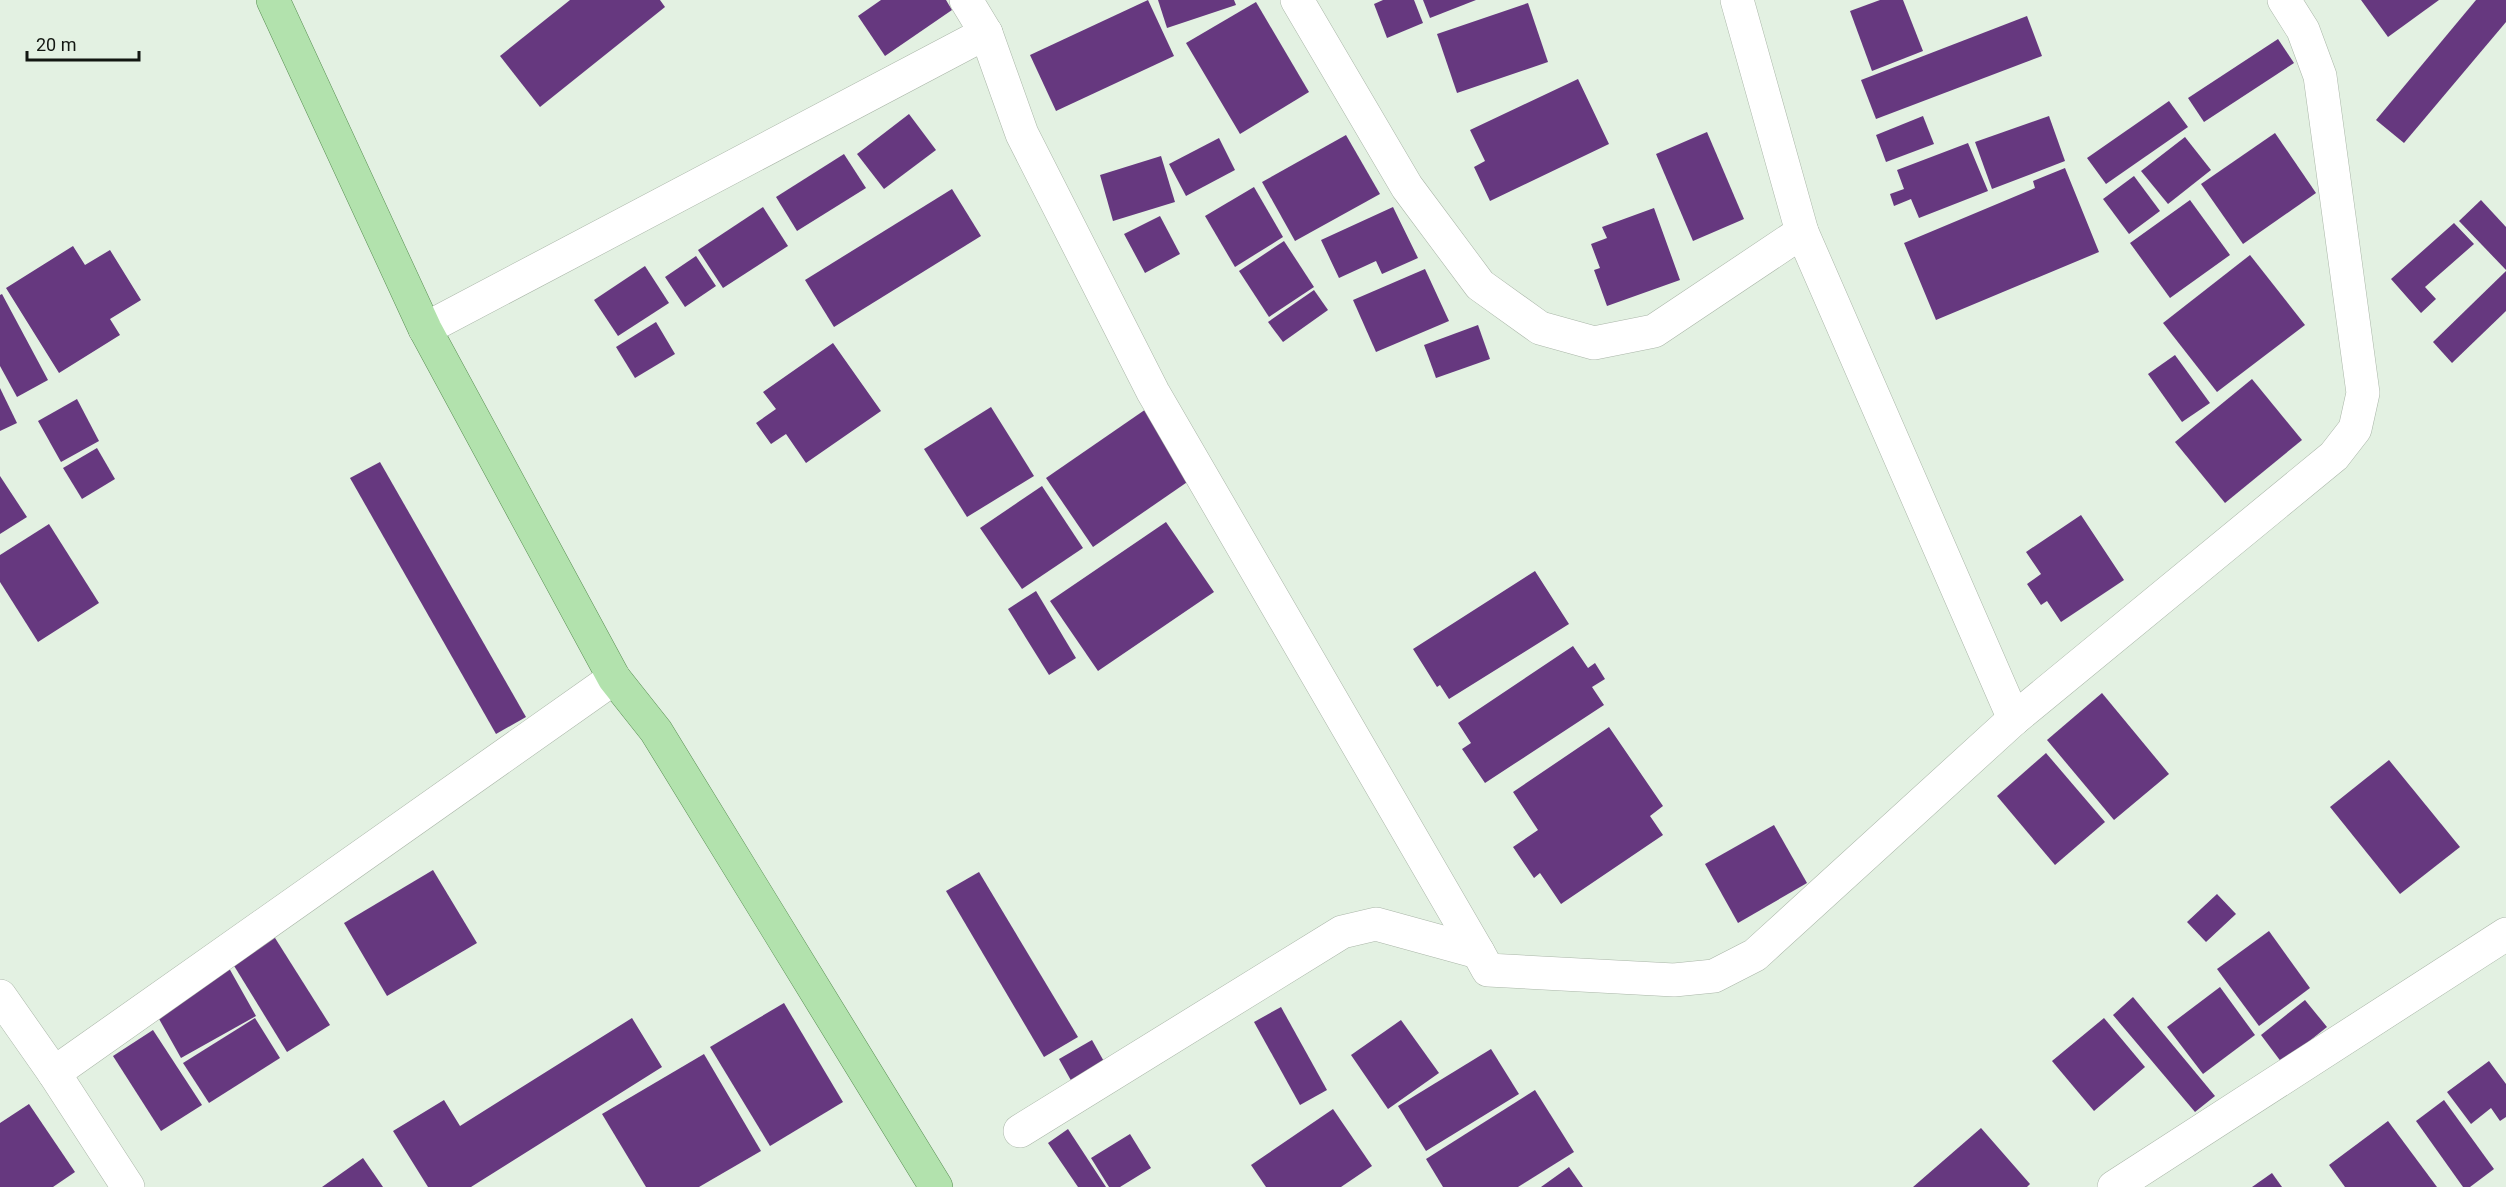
<svg xmlns="http://www.w3.org/2000/svg" width="2506" height="1187" font-family="Roboto,sans-serif">
<rect width="100%" height="100%" fill="#e3f1e2"/>
<g fill="#66387f">
<path d="M 570,0 L 660,0 L 665,7 L 540,107 L 500,56 Z"/>
<path d="M 881,0 L 946,0 L 952,10 L 885,56 L 858,16 Z"/>
<path d="M 1148,0 L 1174,56 L 1056,111 L 1030,55 Z"/>
<path d="M 1158,0 L 1234,0 L 1236,5 L 1167,28 Z"/>
<path d="M 1383,0 L 1414,0 L 1423,23 L 1387,38 L 1374,4 Z"/>
<path d="M 1423,0 L 1476,0 L 1430,18 Z"/>
<path d="M 1880,0 L 1903,0 L 1923,51 L 1872,71 L 1850,11 Z"/>
<path d="M 2361,0 L 2439,0 L 2388,37 Z"/>
<path d="M 2476,0 L 2506,0 L 2506,22 L 2404,143 L 2376,120 Z"/>
<path d="M 1256,2 L 1309,92 L 1240,134 L 1186,43 Z"/>
<path d="M 1528,3 L 1548,62 L 1457,93 L 1437,34 Z"/>
<path d="M 2027,16 L 2042,56 L 1876,119 L 1861,80 Z"/>
<path d="M 2278,39 L 2294,63 L 2204,122 L 2188,98 Z"/>
<path d="M 1578,79 L 1609,144 L 1490,201 L 1474,167 L 1485,161 L 1470,130 Z"/>
<path d="M 2169,101 L 2188,127 L 2106,184 L 2087,158 Z"/>
<path d="M 909,114 L 936,150 L 884,189 L 857,154 Z"/>
<path d="M 1923,116 L 1934,144 L 1886,162 L 1876,135 Z"/>
<path d="M 2049,116 L 2065,161 L 1992,189 L 1975,142 Z"/>
<path d="M 1707,132 L 1744,219 L 1693,241 L 1656,154 Z"/>
<path d="M 2275,133 L 2316,193 L 2243,244 L 2201,184 Z"/>
<path d="M 1346,135 L 1380,194 L 1295,241 L 1262,182 Z"/>
<path d="M 2185,137 L 2211,170 L 2168,204 L 2141,171 Z"/>
<path d="M 1219,138 L 1235,170 L 1186,196 L 1169,164 Z"/>
<path d="M 1968,143 L 1988,191 L 1919,218 L 1911,199 L 1894,206 L 1890,194 L 1904,189 L 1897,170 Z"/>
<path d="M 844,154 L 866,188 L 797,231 L 776,197 Z"/>
<path d="M 1161,156 L 1175,202 L 1113,221 L 1100,175 Z"/>
<path d="M 2065,168 L 2099,252 L 1936,320 L 1904,243 L 2035,188 L 2033,181 Z"/>
<path d="M 2134,176 L 2160,211 L 2129,234 L 2103,199 Z"/>
<path d="M 1254,187 L 1283,237 L 1235,267 L 1205,216 Z"/>
<path d="M 952,189 L 981,236 L 834,327 L 805,280 Z"/>
<path d="M 2190,200 L 2230,255 L 2170,298 L 2130,243 Z"/>
<path d="M 2481,200 L 2506,227 L 2506,270 L 2459,221 Z"/>
<path d="M 763,207 L 788,246 L 723,288 L 698,250 Z"/>
<path d="M 1393,207 L 1418,258 L 1382,274 L 1376,261 L 1339,278 L 1321,240 Z"/>
<path d="M 1654,208 L 1680,280 L 1607,306 L 1594,270 L 1600,268 L 1591,244 L 1607,238 L 1602,227 Z"/>
<path d="M 1160,216 L 1180,254 L 1145,273 L 1124,234 Z"/>
<path d="M 2454,223 L 2474,244 L 2425,287 L 2436,299 L 2421,313 L 2391,279 Z"/>
<path d="M 1284,241 L 1314,287 L 1269,317 L 1239,271 Z"/>
<path d="M 73,246 L 85,265 L 110,250 L 141,300 L 110,319 L 120,335 L 59,373 L 6,288 Z"/>
<path d="M 2250,255 L 2305,325 L 2217,392 L 2163,323 Z"/>
<path d="M 696,256 L 716,286 L 685,307 L 665,277 Z"/>
<path d="M 645,266 L 669,303 L 618,336 L 594,300 Z"/>
<path d="M 1425,269 L 1449,321 L 1376,352 L 1353,300 Z"/>
<path d="M 2506,271 L 2506,311 L 2452,363 L 2433,342 Z"/>
<path d="M 1314,290 L 1328,310 L 1283,342 L 1268,322 Z"/>
<path d="M 2,294 L 48,380 L 17,397 L 0,366 L 0,295 Z"/>
<path d="M 656,322 L 675,354 L 635,378 L 616,347 Z"/>
<path d="M 1478,325 L 1490,359 L 1436,378 L 1424,345 Z"/>
<path d="M 833,343 L 881,411 L 806,463 L 786,434 L 771,444 L 756,423 L 776,409 L 763,392 Z"/>
<path d="M 2175,355 L 2210,403 L 2182,422 L 2148,374 Z"/>
<path d="M 2252,379 L 2302,440 L 2225,503 L 2175,442 Z"/>
<path d="M 0,388 L 17,423 L 0,431 Z"/>
<path d="M 77,399 L 99,441 L 61,462 L 38,421 Z"/>
<path d="M 991,407 L 1034,476 L 967,517 L 924,449 Z"/>
<path d="M 1149,407 L 1196,476 L 1093,547 L 1046,478 Z"/>
<path d="M 97,448 L 115,479 L 82,499 L 63,468 Z"/>
<path d="M 380,462 L 526,717 L 496,734 L 350,478 Z"/>
<path d="M 0,476 L 27,517 L 0,534 Z"/>
<path d="M 1042,486 L 1083,548 L 1022,589 L 980,528 Z"/>
<path d="M 2081,515 L 2124,580 L 2061,622 L 2047,601 L 2041,605 L 2027,584 L 2041,574 L 2026,552 Z"/>
<path d="M 1166,522 L 1214,592 L 1098,671 L 1050,601 Z"/>
<path d="M 49,524 L 99,603 L 38,642 L 0,582 L 0,555 Z"/>
<path d="M 1535,571 L 1569,624 L 1449,699 L 1440,685 L 1437,687 L 1413,649 Z"/>
<path d="M 1036,591 L 1076,658 L 1049,675 L 1008,609 Z"/>
<path d="M 1573,646 L 1588,668 L 1595,663 L 1605,679 L 1592,687 L 1604,705 L 1485,783 L 1462,749 L 1471,743 L 1458,723 Z"/>
<path d="M 2102,693 L 2169,774 L 2114,820 L 2047,740 Z"/>
<path d="M 1609,727 L 1663,806 L 1650,816 L 1663,835 L 1561,904 L 1540,873 L 1534,878 L 1513,847 L 1538,830 L 1513,792 Z"/>
<path d="M 2046,753 L 2105,822 L 2055,865 L 1997,796 Z"/>
<path d="M 2389,760 L 2460,847 L 2400,894 L 2330,807 Z"/>
<path d="M 1774,825 L 1807,883 L 1738,923 L 1705,864 Z"/>
<path d="M 433,870 L 477,943 L 387,996 L 344,923 Z"/>
<path d="M 979,872 L 1078,1037 L 1044,1057 L 946,891 Z"/>
<path d="M 2217,894 L 2236,914 L 2206,942 L 2187,922 Z"/>
<path d="M 270,930 L 330,1025 L 287,1052 L 228,956 Z"/>
<path d="M 2269,931 L 2310,988 L 2259,1026 L 2217,969 Z"/>
<path d="M 229,968 L 256,1016 L 181,1058 L 154,1010 Z"/>
<path d="M 2220,987 L 2255,1035 L 2203,1074 L 2167,1027 Z"/>
<path d="M 2133,997 L 2215,1096 L 2195,1112 L 2113,1015 Z"/>
<path d="M 2305,1000 L 2327,1027 L 2282,1063 L 2261,1035 Z"/>
<path d="M 784,1003 L 843,1102 L 770,1146 L 710,1047 Z"/>
<path d="M 1281,1007 L 1327,1090 L 1300,1105 L 1254,1022 Z"/>
<path d="M 255,1018 L 280,1058 L 209,1103 L 183,1063 Z"/>
<path d="M 632,1018 L 662,1067 L 471,1187 L 428,1187 L 393,1131 L 444,1100 L 460,1126 Z"/>
<path d="M 2104,1018 L 2145,1067 L 2094,1111 L 2052,1061 Z"/>
<path d="M 1401,1020 L 1439,1073 L 1388,1109 L 1351,1055 Z"/>
<path d="M 153,1030 L 202,1105 L 161,1131 L 113,1056 Z"/>
<path d="M 1092,1040 L 1106,1065 L 1073,1084 L 1059,1059 Z"/>
<path d="M 1491,1049 L 1519,1094 L 1426,1151 L 1398,1106 Z"/>
<path d="M 704,1054 L 761,1151 L 699,1187 L 646,1187 L 602,1114 Z"/>
<path d="M 2489,1061 L 2506,1084 L 2506,1117 L 2500,1121 L 2491,1108 L 2471,1124 L 2447,1092 Z"/>
<path d="M 1535,1090 L 1574,1152 L 1518,1187 L 1443,1187 L 1426,1159 Z"/>
<path d="M 2444,1100 L 2494,1169 L 2470,1187 L 2463,1187 L 2416,1121 Z"/>
<path d="M 29,1104 L 75,1172 L 53,1187 L 0,1187 L 0,1123 Z"/>
<path d="M 1333,1109 L 1372,1166 L 1341,1187 L 1266,1187 L 1251,1165 Z"/>
<path d="M 2388,1121 L 2437,1187 L 2345,1187 L 2329,1165 Z"/>
<path d="M 1981,1128 L 2030,1184 L 2027,1187 L 1913,1187 Z"/>
<path d="M 1068,1129 L 1106,1187 L 1078,1187 L 1048,1143 Z"/>
<path d="M 1130,1134 L 1151,1168 L 1120,1187 L 1109,1187 L 1091,1158 Z"/>
<path d="M 363,1158 L 383,1187 L 322,1187 Z"/>
<path d="M 1569,1167 L 1583,1187 L 1541,1187 Z"/>
<path d="M 2272,1173 L 2282,1187 L 2252,1187 Z"/>
</g>
<g fill="none" stroke-linecap="round" stroke-linejoin="round">
<g stroke="#aab6a8" stroke-width="34">
<g id="minor">
<path d="M 966,0 L 986,33 L 1022,134 L 1153,392 L 1478,952"/>
<path d="M 1297,0 L 1407,187 L 1480,285 L 1540,328 L 1594,343 L 1654,331 L 1802,232"/>
<path d="M 1737,0 L 1802,232 L 2014,719"/>
<path d="M 425,329 L 986,33"/>
<path d="M 0,996 L 54,1073 L 128,1187"/>
<path d="M 54,1073 L 614,678"/>
<path d="M 1020,1131 L 1342,932 L 1376,924 L 1478,952 L 1488,970 L 1674,980 L 1714,976 L 1755,955 L 2014,719 L 2334,456 L 2355,429 L 2363,393 L 2320,76 L 2303,30 L 2284,0"/>
<path d="M 2114,1187 L 2506,934"/>
</g>
</g>
<g stroke="#598e53" stroke-width="34">
<path id="major" d="M 273,0 L 425,329 L 614,678 L 656,731 L 936,1187"/>
</g>
<use href="#minor" stroke="#fff" stroke-width="33"/>
<use href="#major" stroke="#b2e2ad" stroke-width="33"/>
</g>
<path d="M27 51v9h112v-9" fill="none" stroke="#131712" stroke-width="3"/>
<text x="36" y="51" font-size="18" fill="#131712" stroke="#e3f1e2" stroke-width="4.5" paint-order="stroke">20 m</text>
</svg>
